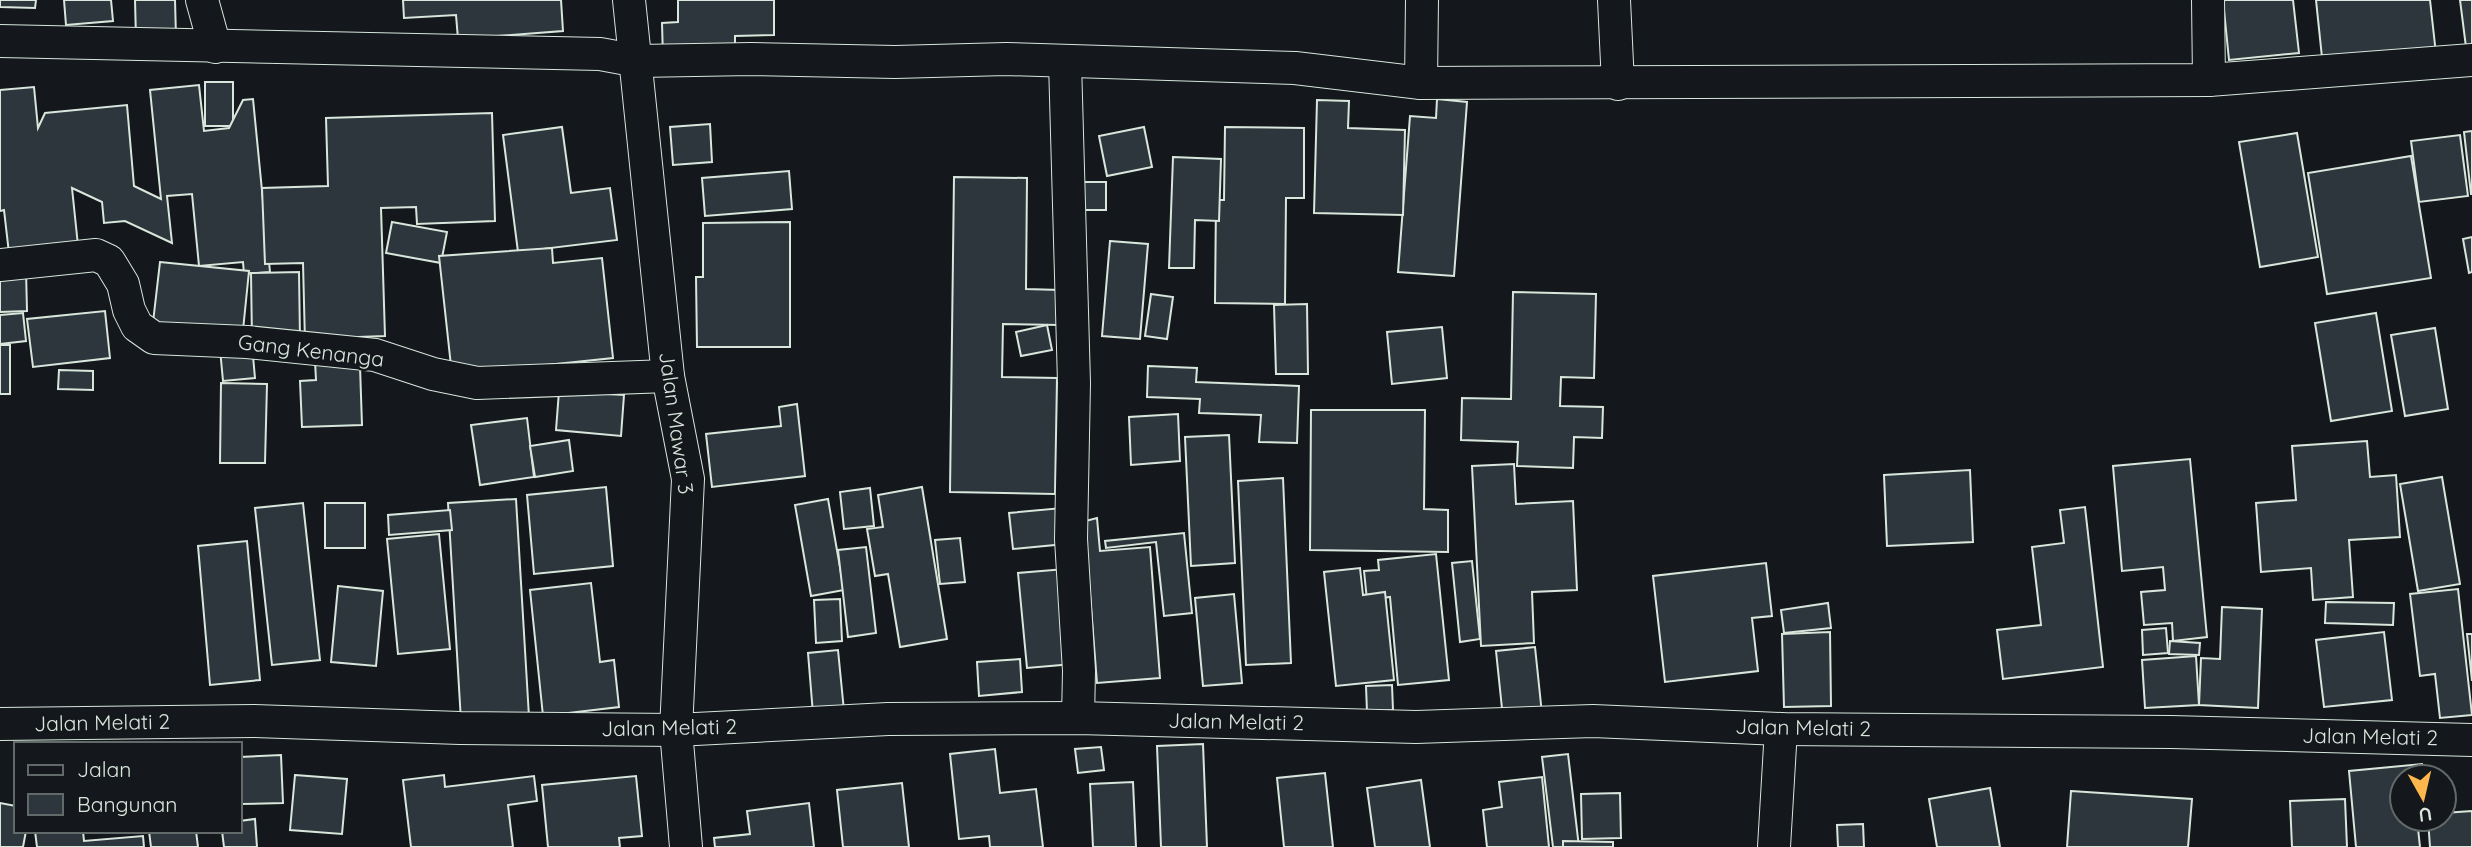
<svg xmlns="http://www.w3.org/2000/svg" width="2472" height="847" font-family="Quicksand,sans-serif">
<rect width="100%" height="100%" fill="#14181c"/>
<g fill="#2c363c" stroke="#d8e6dc" stroke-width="2">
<path d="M 0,0 L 36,0 L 35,8 L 0,7 Z"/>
<path d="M 64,0 L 111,0 L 113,21 L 66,25 Z"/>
<path d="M 135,0 L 175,0 L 176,37 L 136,38 Z"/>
<path d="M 403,0 L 561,0 L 563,31 L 458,39 L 456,15 L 404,18 Z"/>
<path d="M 678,0 L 774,0 L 774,35 L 735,36 L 735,57 L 663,59 L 662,23 L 678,22 Z"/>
<path d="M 2223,0 L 2293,0 L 2299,53 L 2229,60 Z"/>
<path d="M 2316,0 L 2430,0 L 2436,54 L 2323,67 Z"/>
<path d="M 2460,0 L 2472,0 L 2472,46 L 2466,47 Z"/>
<rect x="205" y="82" width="28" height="44"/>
<path d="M 199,85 L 204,131 L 229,128 L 243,100 L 253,99 L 270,272 L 244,274 L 243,262 L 199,266 L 192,194 L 167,196 L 172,243 L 125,221 L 104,223 L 102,202 L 72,188 L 79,255 L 10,262 L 4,210 L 0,211 L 0,90 L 34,87 L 38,128 L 45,113 L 127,105 L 134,186 L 161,199 L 150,90 Z"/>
<path d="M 1437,99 L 1467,102 L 1454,276 L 1398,272 L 1410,116 L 1436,118 Z"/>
<path d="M 1317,100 L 1349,101 L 1348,128 L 1405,130 L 1403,215 L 1314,213 Z"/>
<path d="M 492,113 L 495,221 L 417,224 L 416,207 L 381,208 L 385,336 L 359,337 L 362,425 L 302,427 L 300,381 L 316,380 L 314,342 L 305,342 L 303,263 L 265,264 L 262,188 L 328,186 L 326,118 Z"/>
<path d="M 710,124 L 712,162 L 673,165 L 670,127 Z"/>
<path d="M 562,127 L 571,193 L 610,188 L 617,240 L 518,252 L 503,135 Z"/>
<path d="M 1144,127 L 1152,167 L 1107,176 L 1099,136 Z"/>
<path d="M 1225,127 L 1304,128 L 1304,198 L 1286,198 L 1285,304 L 1215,303 L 1216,200 L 1224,200 Z"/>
<path d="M 2472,131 L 2472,194 L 2471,194 L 2464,132 Z"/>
<path d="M 2297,133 L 2318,257 L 2260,267 L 2239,142 Z"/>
<path d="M 2460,135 L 2468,196 L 2419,202 L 2411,141 Z"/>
<path d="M 2411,156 L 2431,278 L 2327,294 L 2308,173 Z"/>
<path d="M 1173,157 L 1221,159 L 1219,221 L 1195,220 L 1194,268 L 1169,268 Z"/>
<path d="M 789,171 L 792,209 L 705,216 L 702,178 Z"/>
<path d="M 954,177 L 1027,178 L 1026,289 L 1060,290 L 1059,325 L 1003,324 L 1002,377 L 1057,378 L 1055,494 L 950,492 Z"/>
<rect x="1081" y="182" width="25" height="28"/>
<path d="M 392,222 L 447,232 L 441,263 L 386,253 Z"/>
<path d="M 790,222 L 790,347 L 697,347 L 696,277 L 703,277 L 703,223 Z"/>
<path d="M 2472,237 L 2472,272 L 2469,273 L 2463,239 Z"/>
<path d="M 1110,241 L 1148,244 L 1140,339 L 1102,336 Z"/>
<path d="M 552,248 L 553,263 L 602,258 L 613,358 L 452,375 L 439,256 Z"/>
<path d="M 160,262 L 249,271 L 242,340 L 152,331 Z"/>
<path d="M 26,270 L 27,311 L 0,312 L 0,271 Z"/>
<path d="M 299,272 L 300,339 L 252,340 L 251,273 Z"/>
<path d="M 1513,292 L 1596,294 L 1594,378 L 1561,377 L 1560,406 L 1603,407 L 1602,438 L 1574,437 L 1573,468 L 1517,466 L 1518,442 L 1461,440 L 1462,398 L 1511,399 Z"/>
<path d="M 1151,294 L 1173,297 L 1167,339 L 1145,336 Z"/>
<path d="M 1307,304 L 1308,374 L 1276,374 L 1274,305 Z"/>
<path d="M 105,311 L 110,358 L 33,367 L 27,319 Z"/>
<path d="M 23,313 L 26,341 L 0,344 L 0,315 Z"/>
<path d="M 2376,313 L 2392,411 L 2331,421 L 2315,323 Z"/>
<path d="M 1047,325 L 1052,350 L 1021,356 L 1016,332 Z"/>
<path d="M 1442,327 L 1447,378 L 1392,384 L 1387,332 Z"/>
<path d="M 2435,328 L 2448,409 L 2405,416 L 2391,335 Z"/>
<rect x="0" y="345" width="10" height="49"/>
<path d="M 252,345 L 255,378 L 223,381 L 220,349 Z"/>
<path d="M 1148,366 L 1197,368 L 1196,382 L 1299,386 L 1297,443 L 1259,442 L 1261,415 L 1199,413 L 1200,399 L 1147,397 Z"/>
<path d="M 59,370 L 93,371 L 93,390 L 58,389 Z"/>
<path d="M 221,383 L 267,384 L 265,463 L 220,463 Z"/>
<path d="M 559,391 L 624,395 L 621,436 L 556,430 Z"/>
<path d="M 797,404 L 805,476 L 712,487 L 706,434 L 781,426 L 779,407 Z"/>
<path d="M 1311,410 L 1425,410 L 1424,509 L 1448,510 L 1448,552 L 1310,550 Z"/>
<path d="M 1178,414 L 1180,461 L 1131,465 L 1129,417 Z"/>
<path d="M 527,418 L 534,477 L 480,485 L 471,425 Z"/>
<path d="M 1229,435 L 1235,563 L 1191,566 L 1185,437 Z"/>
<path d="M 569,440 L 573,471 L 535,477 L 530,446 Z"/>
<path d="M 2367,441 L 2370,477 L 2396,475 L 2400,537 L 2349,540 L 2353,597 L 2313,600 L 2311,568 L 2261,572 L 2256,503 L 2296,500 L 2292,446 Z"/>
<path d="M 2190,459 L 2207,637 L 2173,641 L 2172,623 L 2144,625 L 2141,592 L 2165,590 L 2163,567 L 2122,571 L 2113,466 Z"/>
<path d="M 1514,464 L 1516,504 L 1573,501 L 1577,590 L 1532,592 L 1534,643 L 1481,646 L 1472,466 Z"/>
<path d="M 1970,470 L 1973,542 L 1887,546 L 1884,475 Z"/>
<path d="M 2442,477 L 2460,584 L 2418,591 L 2400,484 Z"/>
<path d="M 1283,478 L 1291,663 L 1246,665 L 1238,481 Z"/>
<path d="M 606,487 L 613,566 L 534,574 L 527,495 Z"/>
<path d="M 922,487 L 947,639 L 900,647 L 888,574 L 875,576 L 867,529 L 883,527 L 878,495 Z"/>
<path d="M 870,488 L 874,526 L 844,529 L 840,492 Z"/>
<path d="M 516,499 L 529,717 L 461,721 L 448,503 Z"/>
<path d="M 828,499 L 844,590 L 811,596 L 795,505 Z"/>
<path d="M 303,503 L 320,660 L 272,665 L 255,508 Z"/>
<rect x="325" y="503" width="40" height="45"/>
<path d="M 2085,507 L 2103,667 L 2003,679 L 1997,630 L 2041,625 L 2032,547 L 2064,543 L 2060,510 Z"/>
<path d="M 1062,508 L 1065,544 L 1013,549 L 1009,513 Z"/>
<path d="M 450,510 L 452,530 L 389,535 L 388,515 Z"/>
<path d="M 1097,518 L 1100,551 L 1150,547 L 1160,678 L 1097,683 L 1088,569 L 1078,523 Z"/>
<path d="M 1184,533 L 1192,613 L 1164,616 L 1156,542 L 1106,548 L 1105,541 Z"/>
<path d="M 439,534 L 450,649 L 398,654 L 387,539 Z"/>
<path d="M 960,538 L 965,582 L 940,584 L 935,540 Z"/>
<path d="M 247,541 L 260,680 L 210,685 L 198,546 Z"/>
<path d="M 866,547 L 876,633 L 848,637 L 838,550 Z"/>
<path d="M 1436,554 L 1449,680 L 1398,685 L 1390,597 L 1367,600 L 1364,571 L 1379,570 L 1378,560 Z"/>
<path d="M 1472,561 L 1480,639 L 1460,642 L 1452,563 Z"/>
<path d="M 1766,563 L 1772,616 L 1752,618 L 1758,671 L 1665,682 L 1653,576 Z"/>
<path d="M 1360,568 L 1363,595 L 1385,592 L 1394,680 L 1336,686 L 1324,572 Z"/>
<path d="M 1065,569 L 1073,664 L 1027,668 L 1018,573 Z"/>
<path d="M 591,583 L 600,662 L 614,660 L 619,707 L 543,716 L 530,590 Z"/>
<path d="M 338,586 L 383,591 L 376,666 L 331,662 Z"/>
<path d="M 2458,589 L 2472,715 L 2440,718 L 2435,674 L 2420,676 L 2410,594 Z"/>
<path d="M 1234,594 L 1242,683 L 1203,686 L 1195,598 Z"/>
<path d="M 840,599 L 842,641 L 816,643 L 814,600 Z"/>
<path d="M 2326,602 L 2394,603 L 2393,625 L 2325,623 Z"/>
<path d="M 1828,603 L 1831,628 L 1784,633 L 1781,610 Z"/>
<path d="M 2222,607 L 2262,609 L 2258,708 L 2199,705 L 2201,658 L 2220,659 Z"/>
<path d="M 2166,628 L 2168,653 L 2143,655 L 2142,630 Z"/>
<path d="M 1830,632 L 1831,706 L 1784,707 L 1782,634 Z"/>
<path d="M 2384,632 L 2392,700 L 2324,707 L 2316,640 Z"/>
<path d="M 2467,634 L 2472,634 L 2472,681 Z"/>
<path d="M 2170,641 L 2200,643 L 2199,655 L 2169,654 Z"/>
<path d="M 1535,647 L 1542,714 L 1503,718 L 1496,651 Z"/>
<path d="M 838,650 L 844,711 L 813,714 L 808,653 Z"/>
<path d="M 2196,656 L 2199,705 L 2145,708 L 2142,660 Z"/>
<path d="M 1020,659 L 1022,692 L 979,696 L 977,662 Z"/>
<path d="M 1392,685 L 1393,710 L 1367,712 L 1366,686 Z"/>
<path d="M 1203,744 L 1207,847 L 1161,847 L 1157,746 Z"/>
<path d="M 1101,747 L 1104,770 L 1078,773 L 1075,749 Z"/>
<path d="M 995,749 L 1000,793 L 1036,789 L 1043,847 L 990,847 L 989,836 L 959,839 L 950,754 Z"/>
<path d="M 1568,754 L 1579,847 L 1553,847 L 1542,757 Z"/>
<path d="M 281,755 L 283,803 L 240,804 L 240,757 Z"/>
<path d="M 2422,764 L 2424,777 L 2402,777 L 2402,819 L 2417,819 L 2420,847 L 2356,847 L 2349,771 Z"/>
<path d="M 1325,773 L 1333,847 L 1284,847 L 1277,778 Z"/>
<path d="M 295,775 L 347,779 L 342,834 L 290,830 Z"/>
<path d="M 444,775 L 445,787 L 534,776 L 537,801 L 508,805 L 513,847 L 411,847 L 403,780 Z"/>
<path d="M 636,776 L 642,836 L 619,838 L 620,847 L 548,847 L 542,785 Z"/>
<path d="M 1542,777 L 1549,847 L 1487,847 L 1483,810 L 1502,807 L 1499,782 Z"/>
<path d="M 1421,780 L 1430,847 L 1375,847 L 1367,788 Z"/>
<path d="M 1133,782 L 1136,847 L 1093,847 L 1090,784 Z"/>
<path d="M 902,783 L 909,847 L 843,847 L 837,790 Z"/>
<path d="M 1990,788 L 2000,847 L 1937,847 L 1929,799 Z"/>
<path d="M 2071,791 L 2192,799 L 2188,847 L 2067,847 Z"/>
<path d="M 1620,793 L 1621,838 L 1582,839 L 1581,794 Z"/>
<path d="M 2345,799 L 2347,847 L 2292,847 L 2290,801 Z"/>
<path d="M 0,803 L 16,806 L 16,831 L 26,831 L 23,847 L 0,847 Z"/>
<path d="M 809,803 L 814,847 L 715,847 L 714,838 L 750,834 L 747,811 Z"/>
<path d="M 2472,811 L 2472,847 L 2430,847 L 2428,819 L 2444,819 L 2444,813 Z"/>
<path d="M 255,819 L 257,847 L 224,847 L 222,831 L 240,831 L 240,821 Z"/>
<path d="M 1863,824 L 1864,847 L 1838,847 L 1837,825 Z"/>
<path d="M 35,831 L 83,831 L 84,841 L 143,836 L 144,847 L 37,847 Z"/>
<path d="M 149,831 L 196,831 L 198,847 L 151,847 Z"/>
<path d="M 1563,841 L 1613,842 L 1613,847 L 1563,847 Z"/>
</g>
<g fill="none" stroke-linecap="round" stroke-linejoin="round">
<g stroke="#d8e6dc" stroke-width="34">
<g id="minor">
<path d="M 202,0 L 215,47"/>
<path d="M 629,0 L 668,376 L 688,479 L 676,730 L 686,847"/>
<path d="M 1614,0 L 1618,84"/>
<path d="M 2208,0 L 2209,80"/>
<path d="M 0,41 L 600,54 L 638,61 L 751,59 L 895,62 L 1006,59 L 1295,68 L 1421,83 L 2209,80 L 2472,60"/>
<path d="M 1065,62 L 1074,383 L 1071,539 L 1079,671 L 1078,718"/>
<path d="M 1421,83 L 1422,0"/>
<path d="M 0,265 L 96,255 L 109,261 L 123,284 L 129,310 L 137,326 L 154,338 L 247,342 L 375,355 L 433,374 L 477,383 L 668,376"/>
<path d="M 0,724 L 254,721 L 460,728 L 676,730 L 888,719 L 1078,718 L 1416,727 L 1593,721 L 1781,729 L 2171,732 L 2472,740"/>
<path d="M 1774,847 L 1781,729"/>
</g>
</g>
<use href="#minor" stroke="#14181c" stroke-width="32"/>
</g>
<g text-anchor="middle" stroke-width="5" stroke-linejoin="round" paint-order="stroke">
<g font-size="21" fill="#d8e6dc" stroke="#14181c">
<text transform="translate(311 351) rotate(7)" y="7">Gang Kenanga</text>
<text transform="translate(676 423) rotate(82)" y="7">Jalan Mawar 3</text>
<text transform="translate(1236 722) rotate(1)" y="7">Jalan Melati 2</text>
<text transform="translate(102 723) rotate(-1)" y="7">Jalan Melati 2</text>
<text transform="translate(669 728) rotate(-1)" y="7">Jalan Melati 2</text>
<text transform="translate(1803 728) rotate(1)" y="7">Jalan Melati 2</text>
<text transform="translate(2370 737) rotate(1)" y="7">Jalan Melati 2</text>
</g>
</g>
<rect x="14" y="742" width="228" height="91" fill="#14181c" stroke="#626a69" stroke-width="2"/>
<rect x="28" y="765" width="35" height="10" fill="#14181c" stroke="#626a69" stroke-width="2"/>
<text x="77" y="777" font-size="21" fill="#d8e6dc">Jalan</text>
<rect x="28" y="794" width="35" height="21" fill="#2c363c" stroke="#626a69" stroke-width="2"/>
<text x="77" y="812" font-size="21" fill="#d8e6dc">Bangunan</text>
<g transform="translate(2423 798) rotate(172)"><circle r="33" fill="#14181c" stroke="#626a69" stroke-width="2"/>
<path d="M0-5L12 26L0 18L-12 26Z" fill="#ffb74d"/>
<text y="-10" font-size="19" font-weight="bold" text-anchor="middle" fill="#d8e6dc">U</text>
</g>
</svg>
